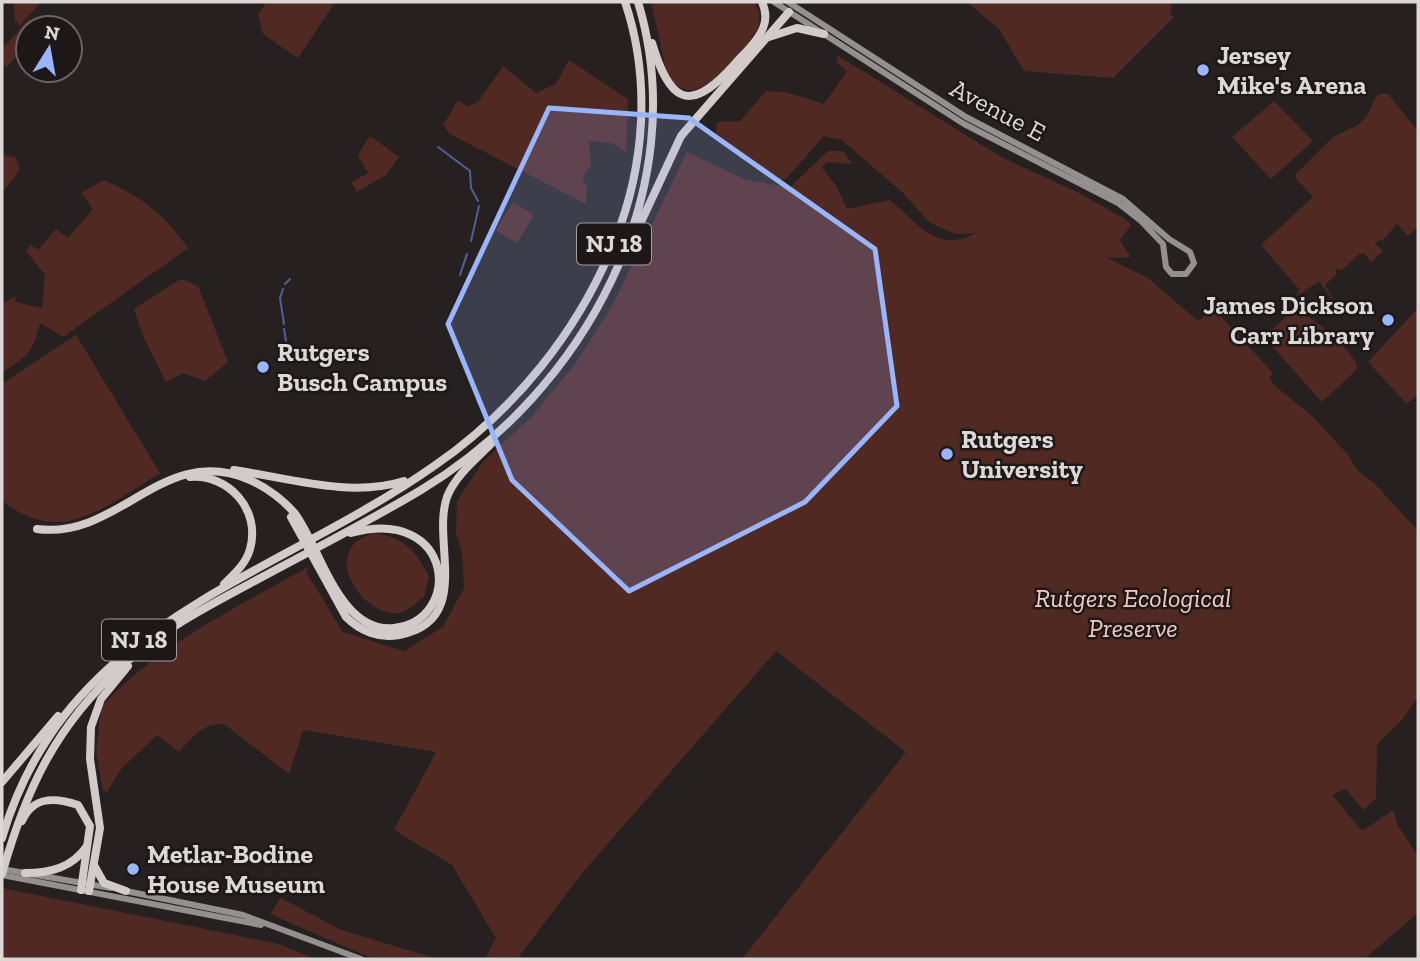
<svg xmlns="http://www.w3.org/2000/svg" width="1420" height="961" font-family="'Zilla Slab',serif">
<rect width="100%" height="100%" fill="#262120"/>
<g fill="#512923">
<path d="M 14,2 L 41,2 L 20,25 L 15,21 Z"/>
<path d="M 267,2 L 335,2 L 298,58 L 263,34 L 258,14 Z"/>
<path d="M 651,2 L 754,2 C 761,13 761,21 756,33 C 736,55 696,120 667,74 Z"/>
<path d="M 967,2 L 1172,2 L 1170,13 L 1174,17 L 1113,78 L 1024,71 L 999,29 Z"/>
<path d="M 29,19 L 34,28 L 28,28 L 28,42 L 7,67 L 2,63 L 2,49 Z"/>
<path d="M 837,55 L 1001,157 L 1079,193 L 1125,219 L 1131,225 L 1120,240 L 1131,257 L 1107,258 L 1148,278 L 1198,321 L 1214,309 L 1273,373 L 1270,377 L 1273,384 L 1313,417 L 1350,457 L 1356,469 L 1376,485 L 1418,531 L 1418,697 L 1402,720 L 1377,744 L 1376,799 L 1363,810 L 1346,789 L 1332,795 L 1362,831 L 1393,810 L 1397,824 L 1418,856 L 1418,913 L 1364,959 L 742,959 L 906,752 L 776,651 L 583,872 L 517,959 L 485,959 L 496,938 L 452,865 L 394,830 L 436,752 L 303,730 L 289,774 L 224,724 C 202,723 193,737 179,752 L 157,735 L 122,768 L 107,792 L 103,791 L 96,753 L 101,707 C 160,644 235,608 310,566 L 306,572 L 343,632 L 404,651 L 443,627 L 464,588 L 462,553 L 456,533 L 457,501 L 483,462 L 533,415 L 576,363 L 613,304 L 687,152 L 744,179 L 789,188 L 828,151 L 843,151 L 852,164 L 827,162 L 822,168 L 837,187 L 847,209 L 890,200 C 919,224 937,254 976,233 L 956,234 L 930,223 L 903,193 L 842,140 L 824,136 L 785,180 L 770,178 L 715,139 L 717,122 L 740,121 L 766,91 L 785,92 L 824,104 L 847,71 L 837,63 Z"/>
<path d="M 569,60 L 628,99 L 626,152 L 612,143 L 589,141 L 591,165 L 582,179 L 587,186 L 586,204 L 450,134 L 443,125 L 458,100 L 468,107 L 478,102 L 503,66 L 536,93 L 556,84 Z"/>
<path d="M 1380,94 L 1388,94 L 1418,131 L 1418,227 L 1408,236 L 1397,224 L 1382,241 L 1380,239 L 1375,243 L 1383,251 L 1371,262 L 1364,253 L 1359,254 L 1341,271 L 1337,268 L 1335,271 L 1337,274 L 1325,285 L 1334,300 L 1324,310 L 1322,308 L 1332,299 L 1319,281 L 1296,297 L 1299,289 L 1261,245 L 1313,197 L 1294,176 C 1304,167 1325,143 1334,137 C 1345,129 1354,131 1366,117 C 1372,110 1371,101 1380,94 Z"/>
<path d="M 1274,101 L 1313,141 L 1271,179 L 1232,137 Z"/>
<path d="M 370,136 L 399,157 L 386,175 L 357,192 L 351,182 L 368,173 L 358,155 Z"/>
<path d="M 3,155 L 14,157 C 27,170 11,181 2,192 Z"/>
<path d="M 104,180 C 143,198 163,213 188,248 L 63,337 L 40,323 C 33,353 28,356 2,372 L 3,303 L 16,296 L 15,302 L 42,308 L 45,275 L 26,251 L 31,245 L 38,250 L 56,229 L 68,238 L 93,209 L 81,193 Z"/>
<path d="M 513,202 L 534,215 L 517,243 L 496,230 Z"/>
<path d="M 181,279 L 198,286 L 228,362 L 205,381 L 183,373 L 166,382 L 143,336 L 134,309 Z"/>
<path d="M 1418,308 L 1418,394 L 1407,404 L 1368,362 Z"/>
<path d="M 1293,312 C 1311,312 1347,347 1356,363 L 1357,368 L 1353,373 L 1322,402 L 1263,336 Z"/>
<path d="M 76,335 L 160,473 C 107,505 60,549 2,500 L 2,384 Z"/>
<path d="M 373,533 C 404,537 414,549 429,576 L 424,597 C 417,602 406,613 397,613 C 367,615 332,570 354,544 C 358,539 367,536 373,533 Z"/>
<path d="M 2,888 L 279,944 L 315,959 L 2,959 Z"/>
<path d="M 281,898 L 339,929 L 437,959 L 376,959 L 362,954 L 270,914 Z"/>
</g>
<g fill="none" stroke-linecap="round" stroke-linejoin="round">
<g stroke="#4e6296" stroke-width="2">
<path d="M 438,147 L 470,171 L 471,188 L 478,201"/>
<path d="M 471,241 L 479,206"/>
<path d="M 460,275 L 467,254"/>
<path d="M 285,284 L 290,279"/>
<path d="M 283,289 L 280,298 L 284,324"/>
<path d="M 284,329 L 289,359"/>
</g>
<g stroke="#959090" stroke-width="6">
<path d="M 774,2 L 964,124 L 1118,203 L 1141,221 L 1163,244 L 1166,267 L 1172,274 L 1186,274 L 1194,263 L 1190,252 L 1169,239 L 1123,199 L 966,117 L 788,2"/>
<path d="M 2,869 L 111,888"/>
<path d="M 2,875 L 261,925"/>
<path d="M 121,890 L 243,915 L 361,959"/>
</g>
<g stroke="#d2cbca" stroke-width="8">
<path d="M 769,37 L 797,28 L 824,34"/>
<path d="M 652,43 C 669,100 688,116 733,66 C 743,54 758,42 763,28 C 767,19 766,11 762,2"/>
<path d="M 641,222 L 681,136 L 789,12"/>
<path d="M 234,470 C 289,478 350,498 404,481"/>
<path d="M 190,477 C 229,474 261,510 250,549 C 246,564 234,574 224,584"/>
<path d="M 291,517 L 346,617 C 360,631 379,639 399,635 C 474,621 431,542 447,497 C 455,476 475,460 491,444"/>
<path d="M 37,529 C 120,540 163,442 250,480 C 266,487 285,501 296,515 C 321,550 340,634 394,628 C 463,621 455,505 351,533"/>
<path d="M 2,782 L 58,716"/>
<path d="M 22,821 C 33,796 55,797 78,805 L 90,826 L 81,890"/>
<path d="M 2,838 C 66,621 270,581 434,466 C 515,410 579,331 615,240 C 645,165 651,79 625,2"/>
<path d="M 95,867 L 104,883 L 126,891"/>
<path d="M 25,873 C 50,873 72,868 87,846"/>
<path d="M 2,874 C 26,789 56,725 123,665 C 162,630 206,607 251,583 C 308,552 366,523 421,490 C 583,393 695,190 638,2"/>
<path d="M 89,891 L 100,828 L 90,759 L 91,727 L 101,699 L 128,666"/>
</g>
</g>
<path fill="#99b5fd" fill-opacity="0.2" stroke="#99b5fd" stroke-width="5" stroke-linejoin="round" d="M 549,108 L 689,118 L 875,249 L 897,406 L 805,502 L 629,591 L 512,480 L 448,324 Z"/>
<g fill="#99b5fd" stroke="#1d1817" stroke-width="2.5">
<circle cx="1203" cy="70" r="7"/>
<circle cx="1388" cy="320" r="7"/>
<circle cx="263" cy="367" r="7"/>
<circle cx="947" cy="454" r="7"/>
<circle cx="133" cy="869" r="7"/>
</g>
<g text-anchor="middle" stroke-width="5" stroke-linejoin="round" paint-order="stroke">
<g fill="#1d1817" stroke="#a39e9e" stroke-width="2">
<rect x="577" y="223.5" width="74" height="41" rx="5"/>
<rect x="102" y="619.5" width="74" height="41" rx="5"/>
</g>
<g font-size="24" font-weight="bold" fill="#dcd8d8">
<text x="614" y="252">NJ 18</text>
<text x="139" y="648">NJ 18</text>
</g>
<g font-size="26" font-weight="bold" fill="#dcd8d8" stroke="#1d1817" text-anchor="start">
<text x="1217" y="64">Jersey<tspan x="1217" dy="30">Mike's Arena</tspan></text>
<text x="1374" y="314" text-anchor="end">James Dickson<tspan x="1374" dy="30">Carr Library</tspan></text>
<text x="277" y="361">Rutgers<tspan x="277" dy="30">Busch Campus</tspan></text>
<text x="961" y="448">Rutgers<tspan x="961" dy="30">University</tspan></text>
<text x="147" y="863">Metlar-Bodine<tspan x="147" dy="30">House Museum</tspan></text>
</g>
<g font-size="26" fill="#dcd8d8" stroke="#1d1817">
<text transform="translate(998 110) rotate(28)" y="9">Avenue E</text>
</g>
<g font-size="26" font-style="italic" fill="#f3cbc4" stroke="#1d1817">
<text x="1133" y="607">Rutgers Ecological<tspan x="1133" dy="30">Preserve</tspan></text>
</g>
</g>
<rect width="1420" height="961" fill="none" stroke="#dcd8d8" stroke-width="7"/>
<g transform="translate(49 49) rotate(11)"><circle r="33" fill="#1d1817" stroke="#696564" stroke-width="2"/>
<path d="M0-5L12 26L0 18L-12 26Z" fill="#99b5fd"/>
<text y="-10" font-size="19" font-weight="bold" text-anchor="middle" fill="#dcd8d8">N</text>
</g>
</svg>
